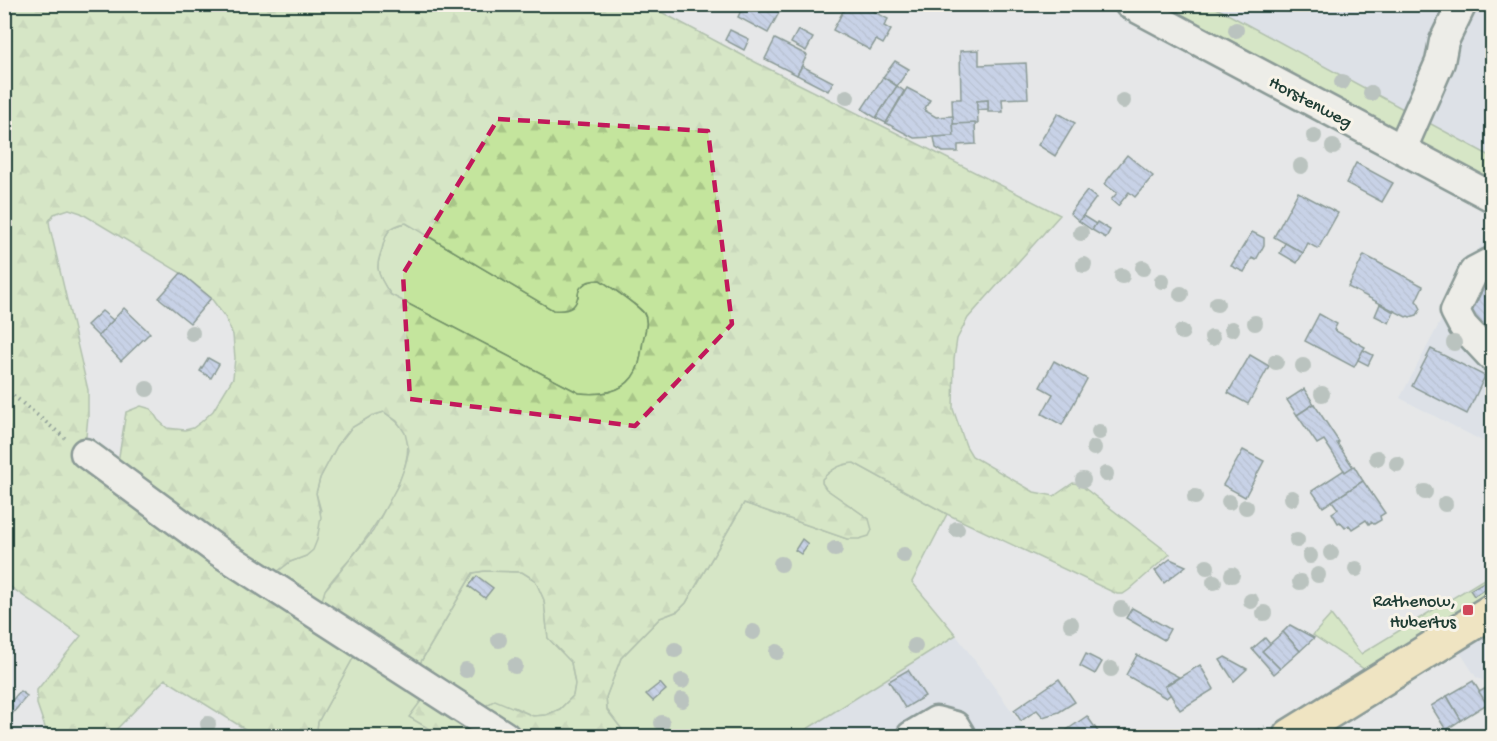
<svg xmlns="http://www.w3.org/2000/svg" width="1497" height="741" font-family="'Gochi Hand',sans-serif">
<defs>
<pattern id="forest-firs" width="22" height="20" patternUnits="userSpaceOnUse" patternTransform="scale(1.5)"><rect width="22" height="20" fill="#c4e59d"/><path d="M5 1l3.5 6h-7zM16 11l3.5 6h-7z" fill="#a8c588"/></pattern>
<pattern id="building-back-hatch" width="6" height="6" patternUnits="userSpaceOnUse" patternTransform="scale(1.5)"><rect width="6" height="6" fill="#a4b8e6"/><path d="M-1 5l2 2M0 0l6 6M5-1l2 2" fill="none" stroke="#8597bb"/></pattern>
</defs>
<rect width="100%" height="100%" fill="#e6e7e8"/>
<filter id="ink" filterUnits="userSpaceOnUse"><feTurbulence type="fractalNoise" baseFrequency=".0167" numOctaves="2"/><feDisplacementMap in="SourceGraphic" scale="12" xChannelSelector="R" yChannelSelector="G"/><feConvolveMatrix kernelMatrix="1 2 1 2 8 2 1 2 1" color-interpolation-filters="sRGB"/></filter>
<g filter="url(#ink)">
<g fill="#d2d9e7">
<path d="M 1211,5 L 1492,5 L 1492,157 Z"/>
<path d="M 1492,224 L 1492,446 L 1400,398 Z"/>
<path d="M 1492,628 L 1492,685 L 1476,677 L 1458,649 Z"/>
<path d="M 956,635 L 1030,736 L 796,736 Z"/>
</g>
<g fill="#c4e59d" stroke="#729168" stroke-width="1.5">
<path d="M 1181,5 L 1211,5 L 1492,157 L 1492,180 L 1177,14 Z"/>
<path d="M 406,223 L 553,310 L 578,297 C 577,284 589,281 600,279 C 608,285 640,307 644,314 C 649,321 645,332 643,341 C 642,348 641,356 639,364 C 630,392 605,396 579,393 L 391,295 C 386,288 379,278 378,269 C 377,262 380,256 382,249 C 386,233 388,226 406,223 Z"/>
<path d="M 384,412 C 392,418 403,425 406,435 C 417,471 372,531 351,558 C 345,565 327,584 325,591 C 324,597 325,604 325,610 L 273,575 L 290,562 L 306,556 L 321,511 L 316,493 L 320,478 L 337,446 L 351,428 L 371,416 Z"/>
<path d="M 854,463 L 947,514 L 912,582 L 956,635 L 796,736 L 627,736 L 607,710 L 606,697 L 621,658 L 660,618 L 678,611 L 686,603 L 744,503 L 847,539 L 869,519 L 826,489 L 822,483 L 822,479 C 832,469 840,464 854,463 Z"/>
<path d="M 484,571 L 522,572 L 536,581 L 544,600 L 548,638 L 571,662 L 575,684 L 573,696 L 560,709 L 546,715 L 533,716 L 514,707 L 485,714 L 416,670 L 473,573 Z"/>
<path d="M 1492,574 L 1492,593 L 1367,671 L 1313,635 L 1331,615 L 1361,654 Z"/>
<path d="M 357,651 L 424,697 L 410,717 L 441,736 L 316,736 L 318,722 Z"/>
</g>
<g fill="url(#forest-firs)" stroke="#729168" stroke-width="1.5" fill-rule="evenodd">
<path d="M 5,4 L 648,5 L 757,63 L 1060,215 L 968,318 L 957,339 L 954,359 L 953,409 L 966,446 L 972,456 L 1034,492 L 1054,496 L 1073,483 L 1079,484 L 1170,554 L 1129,590 L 1123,594 L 1117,594 L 947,514 L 854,463 C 840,464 832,469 822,479 L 822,483 L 826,489 L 869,519 L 872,530 L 869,536 L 859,539 L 847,539 L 744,503 L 686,603 L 678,611 L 660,618 L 621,658 L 606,697 L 607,710 L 627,736 L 520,736 L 485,714 L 487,705 L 495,700 L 533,716 L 546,715 L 560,709 L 573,696 L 575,684 L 571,662 L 548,638 L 544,600 L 535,580 L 522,572 L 484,571 L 473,573 L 416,670 L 325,610 L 322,600 L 325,590 L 373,531 L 398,485 L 405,466 L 409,450 L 405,433 L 397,421 L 384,412 L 371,416 L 351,428 L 337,446 L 320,478 L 316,493 L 321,517 L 317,540 L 313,550 L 306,556 L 290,562 L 273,575 L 117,469 L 126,412 L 141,406 L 151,409 L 158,420 L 167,428 L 185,430 L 193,428 L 201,422 L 213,411 L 233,378 L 235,358 L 233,335 L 225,317 L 211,298 L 181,273 L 81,213 L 69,209 L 54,214 L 49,221 L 50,228 L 88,390 L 88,416 L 85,447 L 357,651 L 318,722 L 316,736 L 256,736 L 165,679 L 110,736 L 48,736 L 37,704 L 37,690 L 81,636 L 5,583 ZM 406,223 L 553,310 C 563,311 575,310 577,299 C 579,294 577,290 582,286 C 586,281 594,280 600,280 C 608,285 640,307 644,313 C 649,321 645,332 643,341 C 642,348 641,356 639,364 C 630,392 605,396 579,393 L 391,295 C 386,288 379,278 378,269 C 377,262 380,256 382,249 C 386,233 388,226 406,223 Z"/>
<path d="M 424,697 L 485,736 L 441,736 L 409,717 Z"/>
</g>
<g fill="url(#building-back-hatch)" stroke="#1f3d34" stroke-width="1.5">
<path d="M 744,4 L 772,4 L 781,9 L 768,33 L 738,17 Z"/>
<path d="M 847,4 L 860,4 L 888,19 L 884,26 L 891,30 L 883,44 L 876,40 L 870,50 L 833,30 Z"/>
<path d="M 730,30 L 749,39 L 744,50 L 725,40 Z"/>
<path d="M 798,30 L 813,38 L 806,51 L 791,43 Z"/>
<path d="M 775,39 L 807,55 L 797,75 L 765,59 Z"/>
<path d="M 979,50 L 979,65 L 1026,63 L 1028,98 L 1002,99 L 1003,112 L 988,112 L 988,100 L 977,101 L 978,124 L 953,124 L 952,99 L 961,99 L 960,51 Z"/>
<path d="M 895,61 L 909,69 L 897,86 L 883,77 Z"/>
<path d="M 802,66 L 833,82 L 828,91 L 797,75 Z"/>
<path d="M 883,77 L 897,86 L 876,118 L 862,109 Z"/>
<path d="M 897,86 L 904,91 L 886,123 L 876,118 Z"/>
<path d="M 907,88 L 930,100 L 924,110 L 936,117 L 953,116 L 954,136 L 914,138 L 886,123 Z"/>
<path d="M 988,100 L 988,109 L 977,110 L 977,101 Z"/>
<path d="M 1058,113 L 1075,123 L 1055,156 L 1038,145 Z"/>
<path d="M 975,123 L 976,144 L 958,145 L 958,152 L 943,152 L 936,148 L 934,137 L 954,136 L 953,124 Z"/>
<path d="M 1127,155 L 1153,176 L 1135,197 L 1129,192 L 1118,206 L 1111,200 L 1117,193 L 1104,184 Z"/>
<path d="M 1356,163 L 1393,183 L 1382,202 L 1346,183 Z"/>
<path d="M 1087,191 L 1096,198 L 1079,221 L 1070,213 Z"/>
<path d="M 1298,192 L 1338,213 L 1318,249 L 1308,243 L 1303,253 L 1274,237 Z"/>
<path d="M 1083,216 L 1096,224 L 1092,230 L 1079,221 Z"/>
<path d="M 1097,222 L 1110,230 L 1106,238 L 1092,230 Z"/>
<path d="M 1252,232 L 1264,238 L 1264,245 L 1256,260 L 1252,258 L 1244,272 L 1231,266 Z"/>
<path d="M 1285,243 L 1303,253 L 1297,263 L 1280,253 Z"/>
<path d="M 1364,255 L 1423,286 L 1416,301 L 1418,303 L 1421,309 L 1417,315 L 1410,317 L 1408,316 L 1406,317 L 1348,287 Z"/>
<path d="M 181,273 L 211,298 L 190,323 L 159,298 Z"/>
<path d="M 1485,276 L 1492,280 L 1492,346 L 1465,317 Z"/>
<path d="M 1380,304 L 1394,312 L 1389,323 L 1375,316 Z"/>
<path d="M 124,308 L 150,333 L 121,361 L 98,336 Z"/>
<path d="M 102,311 L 113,320 L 98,336 L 87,325 Z"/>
<path d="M 1319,314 L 1337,324 L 1334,330 L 1365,347 L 1354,367 L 1305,341 Z"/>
<path d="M 1431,349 L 1485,376 L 1467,414 L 1412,386 Z"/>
<path d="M 1363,350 L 1373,355 L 1368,365 L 1358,360 Z"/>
<path d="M 1250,355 L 1269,366 L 1248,404 L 1228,393 Z"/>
<path d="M 208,358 L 219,364 L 211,378 L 200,371 Z"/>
<path d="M 1054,361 L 1087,379 L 1062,425 L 1042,414 L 1053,394 L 1040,387 Z"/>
<path d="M 1304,389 L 1314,404 L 1297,415 L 1287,400 Z"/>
<path d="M 1314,404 L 1339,442 L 1337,443 L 1353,467 L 1345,472 L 1324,440 L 1317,444 L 1297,415 Z"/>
<path d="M 1243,450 L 1264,461 L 1245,497 L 1223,485 Z"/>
<path d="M 1354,466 L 1363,481 L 1323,507 L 1312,491 L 1344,470 L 1345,472 Z"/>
<path d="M 1363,481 L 1385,513 L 1380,516 L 1381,520 L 1374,524 L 1371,522 L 1369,524 L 1366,520 L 1352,529 L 1349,525 L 1345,528 L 1340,522 L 1338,523 L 1332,513 L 1338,509 L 1332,501 Z"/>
<path d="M 802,539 L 808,544 L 801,554 L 795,550 Z"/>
<path d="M 1170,559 L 1186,566 L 1164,583 L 1155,571 Z"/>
<path d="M 477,576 L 493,588 L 485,598 L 469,586 Z"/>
<path d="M 1487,580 L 1490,586 L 1474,596 L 1470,590 Z"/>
<path d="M 1132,608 L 1170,629 L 1164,640 L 1126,618 Z"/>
<path d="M 1290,625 L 1314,638 L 1300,651 L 1283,632 Z"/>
<path d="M 1283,632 L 1300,651 L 1280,669 L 1262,651 Z"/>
<path d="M 1265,638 L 1270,644 L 1262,651 L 1280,669 L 1274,674 L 1252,649 Z"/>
<path d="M 1086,654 L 1102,662 L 1095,674 L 1080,666 Z"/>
<path d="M 1137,655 L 1179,677 L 1165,686 L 1171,694 L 1166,698 L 1126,675 Z"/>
<path d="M 1225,657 L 1247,669 L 1234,681 L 1220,660 Z"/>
<path d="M 1200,665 L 1214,689 L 1180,710 L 1165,686 Z"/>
<path d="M 908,670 L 925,696 L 905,708 L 889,681 Z"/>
<path d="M 1059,679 L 1075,702 L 1059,712 L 1043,717 L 1037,710 L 1021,721 L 1014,710 Z"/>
<path d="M 1473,681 L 1487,704 L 1461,720 L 1447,696 Z"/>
<path d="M 660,683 L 666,690 L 653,701 L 646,694 Z"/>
<path d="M 1488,687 L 1492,695 L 1492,701 L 1487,704 L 1479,692 Z"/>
<path d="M 20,691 L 27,696 L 8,719 L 4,716 L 4,710 Z"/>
<path d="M 1447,696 L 1461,720 L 1446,730 L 1431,706 Z"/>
<path d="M 1087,716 L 1101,736 L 1063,736 L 1061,734 Z"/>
</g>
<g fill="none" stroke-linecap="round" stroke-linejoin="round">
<g stroke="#1f3d34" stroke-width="33">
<g id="minor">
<path d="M 1129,4 L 1492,197"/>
<path d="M 1402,149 L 1440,62 L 1444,41 L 1462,4"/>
<path d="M 1492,263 L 1491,262 L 1474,271 L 1455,311 L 1463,326 L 1492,357"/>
<path d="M 85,453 L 218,551 L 505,736"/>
<path d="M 911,736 L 936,721 L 955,726 L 961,736"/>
</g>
</g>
<g stroke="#1f3d34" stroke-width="38">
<path id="major" d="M 1290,736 L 1492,611"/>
</g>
<g stroke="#1f3d34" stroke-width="4" stroke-dasharray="1.5 4.5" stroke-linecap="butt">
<path d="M 4,388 L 65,438"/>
<path d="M 1249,736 L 1265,727"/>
</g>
<use href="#minor" stroke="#f7f3e8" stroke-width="28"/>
<use href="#major" stroke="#fadf96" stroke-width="33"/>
</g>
<g fill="#86978e">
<circle cx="1236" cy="30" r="8"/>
<circle cx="1342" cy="82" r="8"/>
<circle cx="1371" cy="93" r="8"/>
<circle cx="847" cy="97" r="8"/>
<circle cx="1123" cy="101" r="8"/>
<circle cx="1314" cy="136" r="8"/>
<circle cx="1333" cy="147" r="8"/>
<circle cx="1301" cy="166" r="8"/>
<circle cx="1081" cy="233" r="8"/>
<circle cx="1084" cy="265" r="8"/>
<circle cx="1143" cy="268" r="8"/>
<circle cx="1122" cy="276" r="8"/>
<circle cx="1162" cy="281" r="8"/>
<circle cx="1181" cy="294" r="8"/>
<circle cx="1217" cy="304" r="8"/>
<circle cx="1255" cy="323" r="8"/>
<circle cx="1232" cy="329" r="8"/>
<circle cx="1182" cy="332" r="8"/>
<circle cx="192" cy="333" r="8"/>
<circle cx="1212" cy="338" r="8"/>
<circle cx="1454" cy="343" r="8"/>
<circle cx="1276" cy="362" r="8"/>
<circle cx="1303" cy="366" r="8"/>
<circle cx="147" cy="389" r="8"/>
<circle cx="1322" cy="394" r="8"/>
<circle cx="1099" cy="432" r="8"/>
<circle cx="1094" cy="448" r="8"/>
<circle cx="1377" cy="458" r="8"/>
<circle cx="1397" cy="464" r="8"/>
<circle cx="1106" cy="474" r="8"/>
<circle cx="1083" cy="480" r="8"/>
<circle cx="1425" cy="492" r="8"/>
<circle cx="1195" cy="497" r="8"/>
<circle cx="1292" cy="498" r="8"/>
<circle cx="1229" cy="502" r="8"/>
<circle cx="1445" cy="504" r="8"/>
<circle cx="1246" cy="507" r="8"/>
<circle cx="957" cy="529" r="8"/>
<circle cx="1297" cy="540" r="8"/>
<circle cx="835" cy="549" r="8"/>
<circle cx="1331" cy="553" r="8"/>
<circle cx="904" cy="555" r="8"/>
<circle cx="1310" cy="556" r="8"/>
<circle cx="781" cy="564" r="8"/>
<circle cx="1207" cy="567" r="8"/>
<circle cx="1356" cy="569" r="8"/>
<circle cx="1232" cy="575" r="8"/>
<circle cx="1318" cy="575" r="8"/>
<circle cx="1214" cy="582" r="8"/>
<circle cx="1300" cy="582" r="8"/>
<circle cx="1251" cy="601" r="8"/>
<circle cx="1121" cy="609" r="8"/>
<circle cx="1264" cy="613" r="8"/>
<circle cx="1071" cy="624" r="8"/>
<circle cx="753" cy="632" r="8"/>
<circle cx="499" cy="640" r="8"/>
<circle cx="915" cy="646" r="8"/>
<circle cx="675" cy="650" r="8"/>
<circle cx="777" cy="652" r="8"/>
<circle cx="515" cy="666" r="8"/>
<circle cx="1111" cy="669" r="8"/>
<circle cx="466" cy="670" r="8"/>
<circle cx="682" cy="681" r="8"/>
<circle cx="682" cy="700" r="8"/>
<circle cx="662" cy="723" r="8"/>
<circle cx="208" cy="724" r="8"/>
</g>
</g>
<path d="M0 0H1497V741H0ZM 498,119 L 708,131 L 732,324 L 635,426 L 410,399 L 403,274 Z" fill="#e6e7e8" fill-opacity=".55" fill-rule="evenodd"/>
<path fill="none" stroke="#c2185b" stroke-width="4.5" stroke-dasharray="12 8" stroke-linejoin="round" d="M 498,119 L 708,131 L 732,324 L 635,426 L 410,399 L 403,274 Z"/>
<rect fill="#d1495b" stroke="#f7f3e8" stroke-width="2" x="1462" y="604" width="12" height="12" rx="3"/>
<g text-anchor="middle" stroke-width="6" stroke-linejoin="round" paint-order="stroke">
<g font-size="18" fill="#1f3d34" stroke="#f7f3e8">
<text transform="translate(1311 101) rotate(28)" y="6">Horstenweg</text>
</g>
<g font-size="18" fill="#1f3d34" stroke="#f7f3e8" text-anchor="end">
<text x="1456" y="606">Rathenow,<tspan x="1456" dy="21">Hubertus</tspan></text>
</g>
</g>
<rect width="1497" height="741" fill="none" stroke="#f7f3e8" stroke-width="24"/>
<rect x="12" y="12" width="1473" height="717" fill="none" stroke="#1f3d34" stroke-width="2" filter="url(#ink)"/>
</svg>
